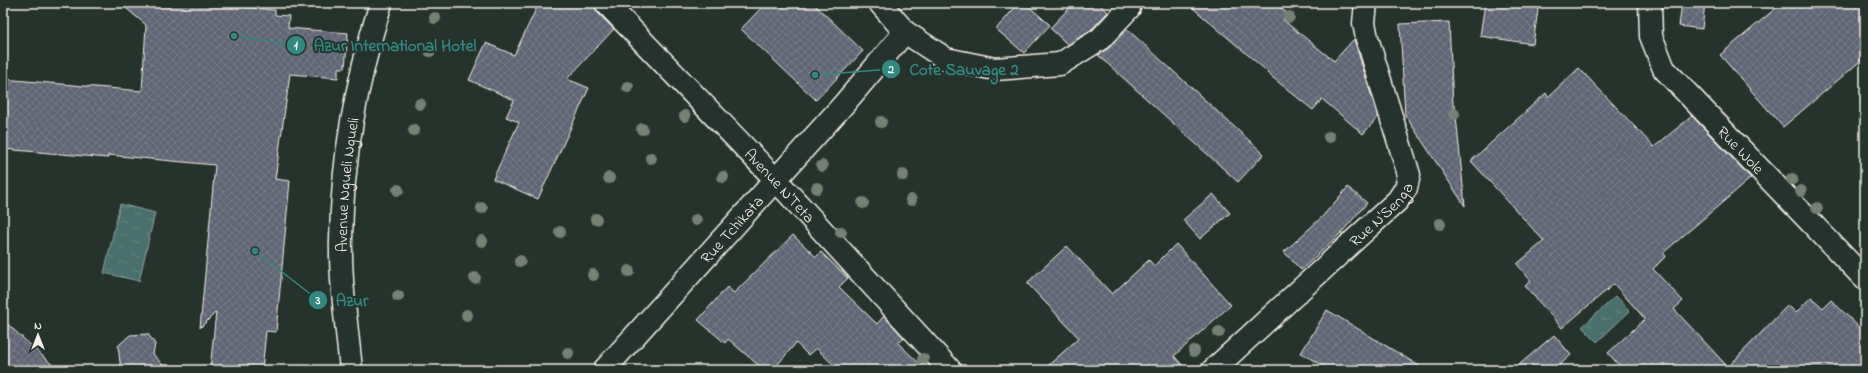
<svg xmlns="http://www.w3.org/2000/svg" width="1868" height="373" font-family="'Indie Flower',sans-serif">
<defs>
<pattern id="water-ripples" width="26" height="14" patternUnits="userSpaceOnUse"><rect width="26" height="14" fill="#4a6f6d"/><path d="M2 4q2-2 4 0t4 0M15 11q2-2 4 0t4 0" fill="none" stroke="#658482"/></pattern>
<pattern id="building-cross-hatch" width="8" height="8" patternUnits="userSpaceOnUse"><rect width="8" height="8" fill="#616674"/><path d="M0 0l8 8M0 8l8-8" fill="none" stroke="#787c88"/></pattern>
</defs>
<rect width="100%" height="100%" fill="#26332d"/>
<filter id="ink" filterUnits="userSpaceOnUse"><feTurbulence type="fractalNoise" baseFrequency=".025" numOctaves="2"/><feDisplacementMap in="SourceGraphic" scale="8" xChannelSelector="R" yChannelSelector="G"/><feConvolveMatrix kernelMatrix="1 2 1 2 8 2 1 2 1" color-interpolation-filters="sRGB"/></filter>
<g filter="url(#ink)">
<g fill="url(#water-ripples)" stroke="#8ea39e">
<path d="M 120,204 L 155,213 L 139,281 L 104,273 Z"/>
<path d="M 1616,296 L 1630,311 L 1597,342 L 1582,327 Z"/>
</g>
<g fill="url(#building-cross-hatch)" stroke="#f4f1e8">
<path d="M 120,3 L 241,3 L 241,7 L 275,10 L 275,15 L 289,16 L 288,28 L 348,33 L 345,68 L 338,68 L 338,78 L 290,74 L 275,179 L 290,181 L 276,332 L 266,331 L 262,370 L 210,370 L 216,312 L 200,328 L 215,165 L 108,155 L 108,158 L 3,149 L 3,79 L 142,91 L 146,25 Z"/>
<path d="M 539,3 L 592,3 L 597,12 L 614,29 L 567,79 L 589,88 L 538,199 L 493,179 L 519,122 L 506,117 L 514,100 L 469,80 L 486,43 L 514,55 Z"/>
<path d="M 766,3 L 813,3 L 863,51 L 816,100 L 741,29 Z"/>
<path d="M 1019,3 L 1025,3 L 1050,25 L 1024,53 L 996,29 Z"/>
<path d="M 1074,3 L 1098,3 L 1108,12 L 1092,29 L 1068,45 L 1050,28 Z"/>
<path d="M 1187,3 L 1275,3 L 1288,14 L 1283,20 L 1334,61 L 1354,39 L 1378,117 L 1363,134 L 1322,99 L 1313,110 L 1267,73 L 1268,72 Z"/>
<path d="M 1485,3 L 1539,3 L 1533,44 L 1480,36 Z"/>
<path d="M 1682,3 L 1705,3 L 1702,29 L 1679,26 Z"/>
<path d="M 1782,3 L 1865,3 L 1865,57 L 1783,127 L 1720,55 Z"/>
<path d="M 1449,22 L 1453,106 L 1455,106 L 1465,206 L 1405,115 L 1400,24 Z"/>
<path d="M 1127,29 L 1264,154 L 1238,182 L 1098,55 L 1109,48 Z"/>
<path d="M 1579,68 L 1654,147 L 1692,116 L 1751,178 L 1663,253 L 1666,256 L 1653,269 L 1683,301 L 1674,309 L 1728,367 L 1788,305 L 1796,313 L 1811,297 L 1823,308 L 1831,300 L 1865,333 L 1865,370 L 1623,370 L 1608,353 L 1645,319 L 1614,284 L 1562,328 L 1525,286 L 1531,281 L 1517,264 L 1544,241 L 1471,161 L 1546,93 L 1548,97 Z"/>
<path d="M 1348,187 L 1367,203 L 1341,233 L 1301,270 L 1284,252 L 1322,217 Z"/>
<path d="M 1213,194 L 1230,213 L 1200,239 L 1183,220 Z"/>
<path d="M 793,235 L 816,257 L 821,252 L 848,278 L 839,287 L 877,324 L 884,316 L 904,338 L 898,343 L 926,370 L 839,370 L 816,348 L 808,355 L 796,343 L 773,370 L 764,370 L 728,339 L 725,343 L 698,320 L 727,287 L 734,293 Z"/>
<path d="M 1176,244 L 1231,305 L 1174,356 L 1187,370 L 1043,370 L 1079,338 L 1027,283 L 1067,246 L 1112,294 L 1149,260 L 1154,266 Z"/>
<path d="M 1327,310 L 1426,370 L 1330,370 L 1301,353 Z"/>
<path d="M 3,320 L 58,370 L 3,370 Z"/>
<path d="M 148,334 L 155,344 L 153,354 L 167,370 L 121,370 L 118,346 L 130,335 Z"/>
<path d="M 1554,335 L 1571,355 L 1554,370 L 1513,370 Z"/>
</g>
<g fill="none" stroke-linecap="round" stroke-linejoin="round">
<g stroke="#f4f1e8" stroke-width="25">
<g id="minor">
<path id="s1" d="M 606,3 L 776,180 L 950,370"/>
<path d="M 880,3 L 905,32 L 946,59 L 995,69 L 1060,64 L 1100,39 L 1129,8 L 1128,3"/>
<path id="s2" d="M 1650,3 L 1651,36 L 1664,69 L 1865,279"/>
<path id="s3" d="M 351,370 C 347,327 340,283 341,239 C 342,159 357,79 381,3"/>
<path id="s4" d="M 604,370 L 844,104 L 905,32"/>
<path id="s5" d="M 1213,370 L 1398,200 L 1406,188 L 1409,175 L 1367,38 L 1364,23 L 1366,3"/>
</g>
</g>
<use href="#minor" stroke="#26332d" stroke-width="22"/>
</g>
<g fill="#768074">
<circle cx="1289" cy="17" r="6"/>
<circle cx="435" cy="18" r="6"/>
<circle cx="430" cy="51" r="6"/>
<circle cx="628" cy="87" r="6"/>
<circle cx="420" cy="104" r="6"/>
<circle cx="1454" cy="114" r="6"/>
<circle cx="685" cy="116" r="6"/>
<circle cx="881" cy="122" r="6"/>
<circle cx="642" cy="129" r="6"/>
<circle cx="414" cy="130" r="6"/>
<circle cx="1329" cy="137" r="6"/>
<circle cx="651" cy="158" r="6"/>
<circle cx="822" cy="166" r="6"/>
<circle cx="903" cy="175" r="6"/>
<circle cx="723" cy="177" r="6"/>
<circle cx="609" cy="178" r="6"/>
<circle cx="1792" cy="179" r="6"/>
<circle cx="817" cy="188" r="6"/>
<circle cx="398" cy="190" r="6"/>
<circle cx="1801" cy="191" r="6"/>
<circle cx="911" cy="200" r="6"/>
<circle cx="863" cy="203" r="6"/>
<circle cx="482" cy="208" r="6"/>
<circle cx="1817" cy="208" r="6"/>
<circle cx="596" cy="219" r="6"/>
<circle cx="696" cy="220" r="6"/>
<circle cx="1440" cy="224" r="6"/>
<circle cx="560" cy="232" r="6"/>
<circle cx="841" cy="232" r="6"/>
<circle cx="482" cy="241" r="6"/>
<circle cx="520" cy="261" r="6"/>
<circle cx="629" cy="271" r="6"/>
<circle cx="593" cy="275" r="6"/>
<circle cx="475" cy="278" r="6"/>
<circle cx="398" cy="296" r="6"/>
<circle cx="467" cy="315" r="6"/>
<circle cx="1219" cy="332" r="6"/>
<circle cx="1194" cy="351" r="6"/>
<circle cx="568" cy="353" r="6"/>
<circle cx="923" cy="359" r="6"/>
</g>
</g>
<g text-anchor="middle" stroke-width="4" stroke-linejoin="round" paint-order="stroke">
<g font-size="16" fill="#f4f1e8" stroke="#26332d">
<text dy="6" stroke="none"><textPath href="#s2" startOffset="180">Rue Wole</textPath></text>
<text dy="6" stroke="none"><textPath href="#s3" startOffset="186">Avenue Ngueli Ngueli</textPath></text>
<text dy="6" stroke="none"><textPath href="#s1" startOffset="252">Avenue N'Teta</textPath></text>
<text dy="6" stroke="none"><textPath href="#s5" startOffset="229">Rue N'Senga</textPath></text>
<text dy="6" stroke="none"><textPath href="#s4" startOffset="190">Rue Tchikata</textPath></text>
</g>
</g>
<path fill="none" stroke="#318880" stroke-width="1.5" d="M234 36L296 45M815 75L891 69M255 251L318 300"/>
<g fill="#318880" stroke="#26332d" stroke-width="1.5">
<circle cx="234" cy="36" r="4"/>
<circle cx="815" cy="75" r="4"/>
<circle cx="255" cy="251" r="4"/>
<circle cx="296" cy="45" r="10"/>
<circle cx="891" cy="69" r="10"/>
<circle cx="318" cy="300" r="10"/>
</g>
<g font-size="12" text-anchor="middle" font-weight="bold" fill="#fff">
<text x="296" y="49">1</text>
<text x="891" y="73">2</text>
<text x="318" y="304">3</text>
</g>
<g font-size="17" text-anchor="middle" font-weight="bold" fill="#318880" stroke="#26332d" stroke-width="4" stroke-linejoin="round" paint-order="stroke">
<text x="395" y="51">Azur International Hotel</text>
<text x="964" y="75">Cote Sauvage 2</text>
<text x="352" y="306">Azur</text>
</g>
<rect width="1868" height="373" fill="none" stroke="#26332d" stroke-width="16"/>
<rect x="8" y="8" width="1852" height="357" fill="none" stroke="#f4f1e8" stroke-width="1.5" filter="url(#ink)"/>
<g transform="translate(38 335)" stroke="#26332d" stroke-width="3" paint-order="stroke">
<path d="M0-3L7 15L0 10L-7 15Z" fill="#f4f1e8"/>
<text y="-6" font-size="11" font-weight="bold" text-anchor="middle" fill="#f4f1e8">N</text>
</g>
</svg>
